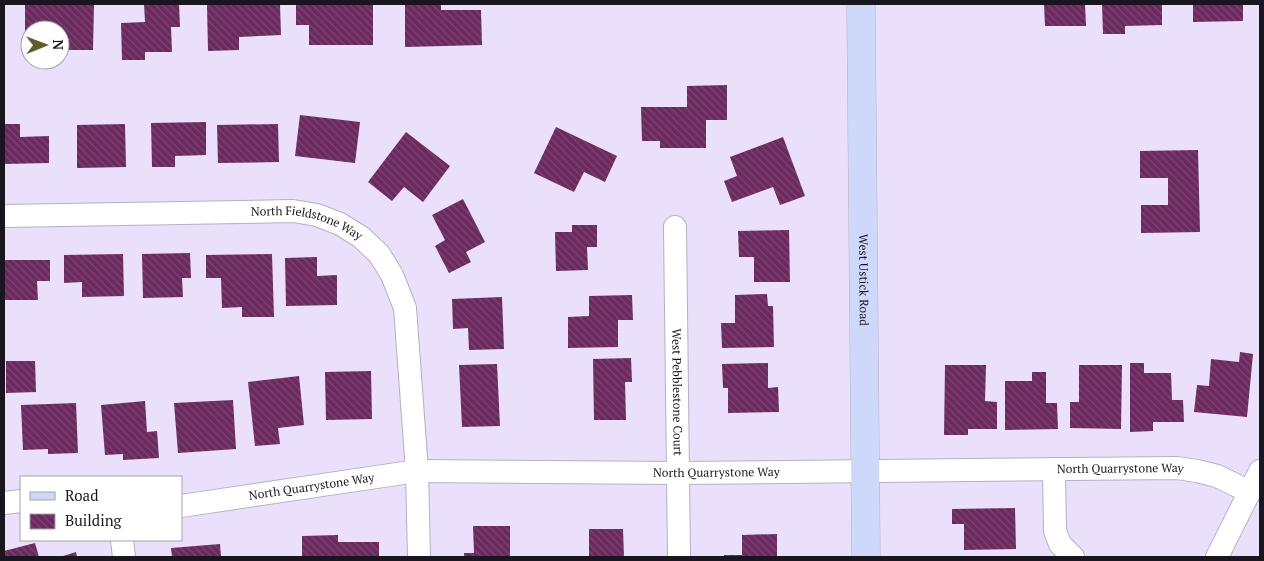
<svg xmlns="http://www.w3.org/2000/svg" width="1264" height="561" font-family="'PT Serif',serif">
<defs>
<pattern id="building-back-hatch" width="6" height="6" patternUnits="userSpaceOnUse" patternTransform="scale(1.25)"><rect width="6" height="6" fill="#6b295e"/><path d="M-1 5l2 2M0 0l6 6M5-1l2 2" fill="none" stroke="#7b4671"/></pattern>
</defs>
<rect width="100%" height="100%" fill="#eae0fb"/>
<g fill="url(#building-back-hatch)">
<path d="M 144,4 L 179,4 L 180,27 L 171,27 L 172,52 L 145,52 L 145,60 L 122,60 L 121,23 L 145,22 Z"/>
<path d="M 235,4 L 280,4 L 281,35 L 239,37 L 239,50 L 208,51 L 207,5 Z"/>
<path d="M 296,4 L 373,4 L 373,45 L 309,45 L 309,25 L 296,25 Z"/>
<path d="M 405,4 L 441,4 L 441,10 L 481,10 L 482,45 L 405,47 Z"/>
<path d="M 1044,4 L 1085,4 L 1086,26 L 1045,26 Z"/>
<path d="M 1102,4 L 1162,4 L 1162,25 L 1125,26 L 1125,34 L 1103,34 Z"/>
<path d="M 1193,4 L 1243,4 L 1243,21 L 1193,22 Z"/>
<path d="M 25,5 L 94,5 L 93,50 L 60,50 L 60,30 L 30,30 L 30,50 L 25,50 Z"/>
<path d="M 727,85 L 727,120 L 706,120 L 706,148 L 660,148 L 660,141 L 642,141 L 641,107 L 687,107 L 687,86 Z"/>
<path d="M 300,115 L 360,122 L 355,163 L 295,156 Z"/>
<path d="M 206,122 L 206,155 L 175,156 L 175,167 L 152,167 L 151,123 Z"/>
<path d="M 4,124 L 20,124 L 20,137 L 49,136 L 49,163 L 4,164 Z"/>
<path d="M 125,124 L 126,167 L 77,168 L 77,125 Z"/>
<path d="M 278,124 L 279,162 L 218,163 L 217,125 Z"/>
<path d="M 556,127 L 617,156 L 605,182 L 584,172 L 574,192 L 534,173 Z"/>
<path d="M 406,132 L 450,166 L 423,202 L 404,187 L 392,201 L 368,182 Z"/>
<path d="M 783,137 L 805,196 L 780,205 L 773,187 L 732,202 L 724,181 L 737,176 L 730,157 Z"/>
<path d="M 1198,150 L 1200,232 L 1141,233 L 1141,205 L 1168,205 L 1168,178 L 1140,178 L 1140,151 Z"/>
<path d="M 463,199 L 485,242 L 466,252 L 471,262 L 449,273 L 435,246 L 445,240 L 432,215 Z"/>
<path d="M 572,225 L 597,225 L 597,247 L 587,247 L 588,270 L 556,271 L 555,232 L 572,232 Z"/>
<path d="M 789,230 L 790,282 L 754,282 L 754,257 L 739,257 L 738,231 Z"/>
<path d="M 190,253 L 191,278 L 182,278 L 183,297 L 143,298 L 142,254 Z"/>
<path d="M 123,254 L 124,296 L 82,297 L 82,282 L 64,283 L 64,255 Z"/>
<path d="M 272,254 L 274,317 L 242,317 L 242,307 L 222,308 L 221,278 L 206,278 L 206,255 Z"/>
<path d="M 317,257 L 317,276 L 337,275 L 337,305 L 286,306 L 285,258 Z"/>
<path d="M 4,260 L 50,260 L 50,281 L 37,281 L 38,300 L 4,300 Z"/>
<path d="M 767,294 L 768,306 L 773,306 L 774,347 L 722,348 L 721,323 L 735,323 L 735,295 Z"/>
<path d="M 632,295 L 633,320 L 618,320 L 618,347 L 568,348 L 568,317 L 589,316 L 589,296 Z"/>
<path d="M 502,297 L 504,349 L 469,350 L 468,328 L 453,329 L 452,299 Z"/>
<path d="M 1240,352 L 1253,354 L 1247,417 L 1194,412 L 1197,385 L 1209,386 L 1211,359 L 1239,362 Z"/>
<path d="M 631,358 L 632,382 L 625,382 L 626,420 L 594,420 L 593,359 Z"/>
<path d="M 6,361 L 35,361 L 36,392 L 6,393 Z"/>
<path d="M 768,363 L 768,388 L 778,387 L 779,412 L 728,413 L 728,388 L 723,388 L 722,364 Z"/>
<path d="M 1130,363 L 1144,363 L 1144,373 L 1171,373 L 1172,400 L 1183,400 L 1184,422 L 1153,422 L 1153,431 L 1130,432 Z"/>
<path d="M 497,364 L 500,426 L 462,427 L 459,365 Z"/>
<path d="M 945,365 L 986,365 L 985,401 L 997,402 L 997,429 L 968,429 L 968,435 L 944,435 Z"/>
<path d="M 1079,365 L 1122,365 L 1121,429 L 1070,428 L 1070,402 L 1079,402 Z"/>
<path d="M 371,371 L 372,419 L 326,420 L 325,372 Z"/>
<path d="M 1032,372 L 1046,372 L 1046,403 L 1057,403 L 1058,429 L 1005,430 L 1005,381 L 1032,381 Z"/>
<path d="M 299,376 L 304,425 L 278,428 L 280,444 L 255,446 L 248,382 Z"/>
<path d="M 233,400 L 236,449 L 178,453 L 174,403 Z"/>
<path d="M 145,401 L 147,432 L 157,431 L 159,458 L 123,460 L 123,454 L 105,455 L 101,405 Z"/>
<path d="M 76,403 L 78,453 L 48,454 L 48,449 L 23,450 L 21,405 Z"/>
<path d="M 1015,508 L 1016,549 L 964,550 L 964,524 L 952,524 L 952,509 Z"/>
<path d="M 473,526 L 510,526 L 510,557 L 464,557 L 464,553 L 474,553 Z"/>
<path d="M 589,529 L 623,529 L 624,557 L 589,557 Z"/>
<path d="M 777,534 L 777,557 L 724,557 L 724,555 L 742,555 L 742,535 Z"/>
<path d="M 338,535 L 338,542 L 379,542 L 379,557 L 302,557 L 302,536 Z"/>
<path d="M 35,543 L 39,557 L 4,557 L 4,551 Z"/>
<path d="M 220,544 L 221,557 L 172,557 L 171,548 Z"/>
<path d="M 76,552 L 77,557 L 60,557 Z"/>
</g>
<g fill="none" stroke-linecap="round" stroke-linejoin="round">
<g stroke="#b8aec7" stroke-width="24">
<g id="minor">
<path id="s1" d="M 4,216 L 293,211 L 317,215 L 340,224 L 361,237 L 379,254 L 392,275 L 405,308 L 417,471 L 419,557"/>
<path id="s2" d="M 675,227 L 679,557"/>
<path d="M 1054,469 L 1055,531 L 1060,544 L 1073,557"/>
<path d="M 4,503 L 21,501"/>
<path id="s3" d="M 181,506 L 417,471 L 678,473 L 1177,468 L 1197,471 L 1217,476 L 1250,492"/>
<path d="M 122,540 L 124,557"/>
<path d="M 1217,557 L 1260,471"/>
</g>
</g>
<g stroke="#b8aec7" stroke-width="29">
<g id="secondary">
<path id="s4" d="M 861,4 L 866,557"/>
</g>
</g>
<use href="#minor" stroke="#fff" stroke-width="22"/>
<use href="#secondary" stroke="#ced8fb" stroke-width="28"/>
</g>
<g text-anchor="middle" stroke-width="5" stroke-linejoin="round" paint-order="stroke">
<g font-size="12" fill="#1a161f" stroke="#fff">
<text dy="4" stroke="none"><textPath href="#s1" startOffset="305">North Fieldstone Way</textPath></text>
<text dy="4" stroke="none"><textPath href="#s4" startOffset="276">West Ustick Road</textPath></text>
<text dy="4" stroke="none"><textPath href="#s2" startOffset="165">West Pebblestone Court</textPath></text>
<text dy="4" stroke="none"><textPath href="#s3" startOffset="942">North Quarrystone Way</textPath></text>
<text dy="4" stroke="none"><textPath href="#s3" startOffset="538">North Quarrystone Way</textPath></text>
<text dy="4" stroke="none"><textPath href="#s3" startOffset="132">North Quarrystone Way</textPath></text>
</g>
</g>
<rect width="1264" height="561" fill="none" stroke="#1a161f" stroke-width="10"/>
<rect x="20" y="476" width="162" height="65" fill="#ffffff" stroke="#a3a2a5"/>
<rect x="30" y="492" width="25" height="8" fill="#ced8fb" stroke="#a3a2a5"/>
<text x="65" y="501" font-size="15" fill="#1a161f">Road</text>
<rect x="30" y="514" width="25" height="15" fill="url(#building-back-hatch)" stroke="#a3a2a5"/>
<text x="65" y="526" font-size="15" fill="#1a161f">Building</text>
<g transform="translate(45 45) rotate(89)"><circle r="24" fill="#ffffff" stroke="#a3a2a5"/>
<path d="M0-4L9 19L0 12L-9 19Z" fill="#5f5e2b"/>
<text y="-8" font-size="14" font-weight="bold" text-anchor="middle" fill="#1a161f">N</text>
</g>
</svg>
